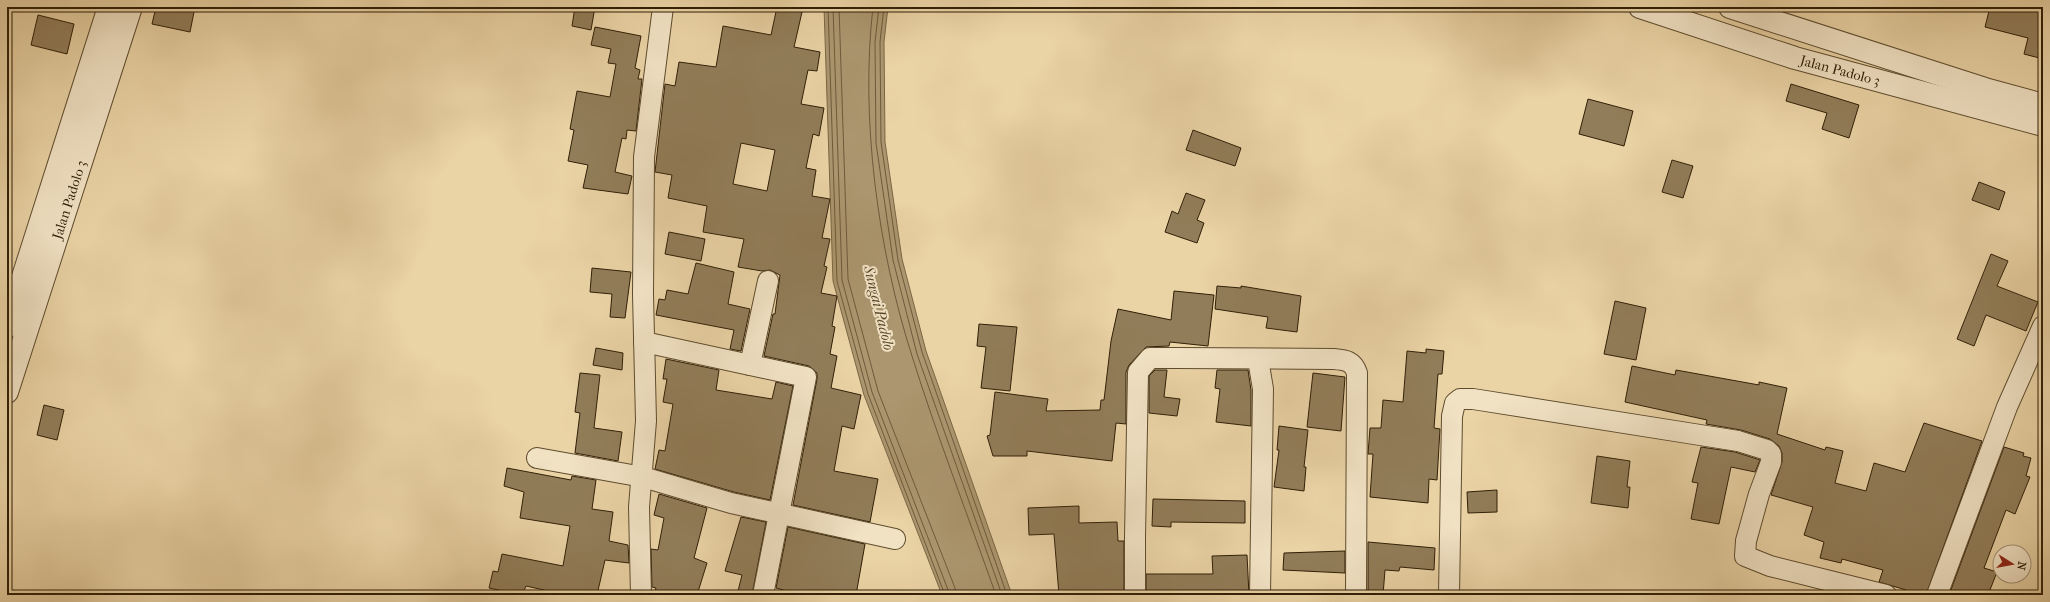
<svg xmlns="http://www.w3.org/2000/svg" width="2050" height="602" font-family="'IM FELL French Canon',serif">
<rect width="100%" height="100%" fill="#ead3a5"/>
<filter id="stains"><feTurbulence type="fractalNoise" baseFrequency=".005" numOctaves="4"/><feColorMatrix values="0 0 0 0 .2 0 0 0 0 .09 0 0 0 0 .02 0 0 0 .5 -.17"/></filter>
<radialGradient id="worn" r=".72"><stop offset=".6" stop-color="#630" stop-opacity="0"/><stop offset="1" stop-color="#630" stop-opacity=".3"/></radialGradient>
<path fill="#ab966f" stroke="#7a6645" d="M 824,7 L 888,7 L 884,42 L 885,142 L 902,259 L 926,351 L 1012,595 L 942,595 L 864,395 L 833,281 Z"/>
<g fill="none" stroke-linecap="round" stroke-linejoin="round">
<g stroke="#6e5a3b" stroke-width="1">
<path d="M 828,7 L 837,281 L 868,394 L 945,595"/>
<path d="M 833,7 L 842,280 L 872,392 L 950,595"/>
<path d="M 839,7 L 848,279 L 878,391 L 955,588 L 956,595"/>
<path d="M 873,7 C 860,118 878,250 912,356 C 937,436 968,516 996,595"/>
<path d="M 879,7 L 875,42 L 876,143 L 893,260 L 917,354 L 1002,595"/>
<path d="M 884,7 L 880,42 L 881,142 L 898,260 L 922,352 L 1007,595"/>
</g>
</g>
<g fill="#917d59" stroke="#301f07" fill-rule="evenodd">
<path d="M 156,7 L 195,7 L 190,32 L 152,24 Z"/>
<path d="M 575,7 L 595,7 L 591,30 L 572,26 Z"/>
<path d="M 777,7 L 802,12 L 794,47 L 820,52 L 817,71 L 808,70 L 801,104 L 824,108 L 819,136 L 813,134 L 806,168 L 816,170 L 812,196 L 830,199 L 822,238 L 830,239 L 824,266 L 827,267 L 821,293 L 837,296 L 832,326 L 835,327 L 830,354 L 837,356 L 831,388 L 861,395 L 854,429 L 842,426 L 834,471 L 878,479 L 870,522 L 793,505 L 817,379 L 817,373 L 809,366 L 764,356 L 773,314 L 775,314 L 780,275 L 770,270 L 762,271 L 738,267 L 744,239 L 703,232 L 707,206 L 668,198 L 672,175 L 655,172 L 665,84 L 675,86 L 679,62 L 716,67 L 723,26 L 771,35 ZM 741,143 L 775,150 L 767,191 L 733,184 Z"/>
<path d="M 1990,7 L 2043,7 L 2043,59 L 2024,54 L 2028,38 L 1985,27 Z"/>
<path d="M 38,15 L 74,24 L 67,54 L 31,45 Z"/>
<path d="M 595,27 L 641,36 L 635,68 L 640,70 L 638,79 L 642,79 L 636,131 L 627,130 L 626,139 L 622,138 L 615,172 L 632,176 L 628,194 L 583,188 L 588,165 L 568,161 L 574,130 L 570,129 L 577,91 L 610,97 L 616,64 L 608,63 L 611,49 L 591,45 Z"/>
<path d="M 1791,84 L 1859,105 L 1849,138 L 1822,129 L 1827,113 L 1786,101 Z"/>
<path d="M 1588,99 L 1633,111 L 1624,146 L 1579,134 Z"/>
<path d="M 1193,130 L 1241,148 L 1235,166 L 1186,150 Z"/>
<path d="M 1672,160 L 1693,166 L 1683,198 L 1662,192 Z"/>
<path d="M 1979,182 L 2005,192 L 1999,210 L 1972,200 Z"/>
<path d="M 1186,193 L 1205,200 L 1197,220 L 1204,223 L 1197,243 L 1165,232 L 1172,211 L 1178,214 Z"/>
<path d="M 669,232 L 705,239 L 701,261 L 665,254 Z"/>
<path d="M 1991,254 L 2008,261 L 1997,286 L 2038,302 L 2026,331 L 1986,315 L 1974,346 L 1957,339 Z"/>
<path d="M 696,263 L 734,272 L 728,304 L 750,309 L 741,351 L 730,349 L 734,330 L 656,315 L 659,299 L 665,300 L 667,290 L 688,294 Z"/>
<path d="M 592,268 L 631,272 L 625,318 L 610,317 L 612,294 L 590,292 Z"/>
<path d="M 1217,286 L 1241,288 L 1241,286 L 1301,296 L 1297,332 L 1266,328 L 1268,317 L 1215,309 Z"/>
<path d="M 1174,291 L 1214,295 L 1208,346 L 1170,342 L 1169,346 L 1146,347 L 1129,365 L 1126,372 L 1126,424 L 1116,423 L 1112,461 L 1027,451 L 1027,456 L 993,456 L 987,436 L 990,435 L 995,392 L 1048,399 L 1046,411 L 1100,410 L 1101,400 L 1104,400 L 1111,341 L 1118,309 L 1171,320 Z"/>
<path d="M 1615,301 L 1646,308 L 1636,360 L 1604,354 Z"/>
<path d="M 979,324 L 1017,327 L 1010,391 L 981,388 L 986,347 L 977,346 Z"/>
<path d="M 596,348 L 623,353 L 622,370 L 593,365 Z"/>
<path d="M 1426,349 L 1444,351 L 1442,374 L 1438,374 L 1434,428 L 1440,429 L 1437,480 L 1429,479 L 1428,503 L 1370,497 L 1373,454 L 1368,454 L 1370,428 L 1381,428 L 1383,400 L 1403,402 L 1407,351 L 1426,353 Z"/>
<path d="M 666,359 L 719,370 L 716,390 L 772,399 L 776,382 L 793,386 L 770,500 L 734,492 L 655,469 L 659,450 L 665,451 L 673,404 L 663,402 L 667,379 L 663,379 Z"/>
<path d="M 1632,366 L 1675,375 L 1676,370 L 1759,385 L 1759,382 L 1787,388 L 1777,434 L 1825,450 L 1826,447 L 1843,451 L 1835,483 L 1866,491 L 1874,463 L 1905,472 L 1924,423 L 1982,441 L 1926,595 L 1904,595 L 1906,590 L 1879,582 L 1883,570 L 1842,559 L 1841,563 L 1820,558 L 1824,542 L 1804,535 L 1813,507 L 1771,495 L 1782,462 L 1782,453 L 1779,446 L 1770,439 L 1741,430 L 1706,424 L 1707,420 L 1625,402 Z"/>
<path d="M 1155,370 L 1167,370 L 1164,397 L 1180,399 L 1177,416 L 1149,413 L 1149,376 Z"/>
<path d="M 1217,370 L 1248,370 L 1251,390 L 1251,426 L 1216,422 L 1220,389 L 1215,388 Z"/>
<path d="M 580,373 L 600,375 L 594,428 L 622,432 L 618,461 L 575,453 L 580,413 L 575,412 Z"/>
<path d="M 1313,373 L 1345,377 L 1341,431 L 1307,427 Z"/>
<path d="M 44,405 L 64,410 L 57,440 L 37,435 Z"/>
<path d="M 1279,426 L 1308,430 L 1304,467 L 1306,467 L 1304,491 L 1274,487 L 1279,450 L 1277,450 Z"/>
<path d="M 1701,447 L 1735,452 L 1760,460 L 1755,472 L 1731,467 L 1719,524 L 1691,519 L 1698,483 L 1692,482 Z"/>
<path d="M 2004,447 L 2024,453 L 2023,456 L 2031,458 L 2026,476 L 2030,477 L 2015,514 L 2006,510 L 1984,568 L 1997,572 L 1988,595 L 1949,595 Z"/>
<path d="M 1597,456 L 1630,461 L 1627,487 L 1630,487 L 1628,508 L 1591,503 Z"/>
<path d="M 507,468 L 571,480 L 572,476 L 596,480 L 592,509 L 613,512 L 609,541 L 628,545 L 629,563 L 605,560 L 597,595 L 566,595 L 526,586 L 522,595 L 489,588 L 493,571 L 498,572 L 502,554 L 563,566 L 570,526 L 520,518 L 524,492 L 504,486 Z"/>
<path d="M 1497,490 L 1497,512 L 1468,513 L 1467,492 Z"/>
<path d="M 659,494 L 707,508 L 694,558 L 707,563 L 697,595 L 654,595 L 656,588 L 652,587 L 651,549 L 658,550 L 664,518 L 654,515 Z"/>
<path d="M 1153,499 L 1245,501 L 1245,523 L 1171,522 L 1171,527 L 1152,526 Z"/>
<path d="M 1079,506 L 1079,523 L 1117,522 L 1118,541 L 1124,541 L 1124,595 L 1059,595 L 1054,534 L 1029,535 L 1028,508 Z"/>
<path d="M 741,517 L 766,522 L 752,595 L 737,595 L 742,575 L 725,571 Z"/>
<path d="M 788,527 L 865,544 L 856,595 L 801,595 L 776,588 Z"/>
<path d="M 1368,542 L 1435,548 L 1434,570 L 1400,567 L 1399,571 L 1385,570 L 1383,595 L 1368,595 Z"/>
<path d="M 1345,551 L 1345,573 L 1283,570 L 1284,553 Z"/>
<path d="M 1247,555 L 1249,595 L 1146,595 L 1146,574 L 1213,574 L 1212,556 Z"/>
</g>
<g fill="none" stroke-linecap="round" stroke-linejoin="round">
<g stroke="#5e4c2e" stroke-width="22">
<g id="minor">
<path d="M 644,342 L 806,377 L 763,595"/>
<path d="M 1258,359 L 1263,389 L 1260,595"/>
<path d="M 750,365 L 768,281"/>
<path d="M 537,458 L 643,477 L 731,503 L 895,539"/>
<path d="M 641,595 L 639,507 L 646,421 L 643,294 L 644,157 L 663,7"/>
<path d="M 1135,595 L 1135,537 L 1138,372 L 1150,358 L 1175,358 L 1334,359 C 1346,360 1353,361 1357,373 L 1356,595"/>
<path d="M 1449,595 L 1452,416 L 1455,403 L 1460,399 L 1473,399 L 1738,441 L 1767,450 L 1771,454 L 1771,462 L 1759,494 L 1746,541 L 1745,556 L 1770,566 L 1886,595"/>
<path d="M 1937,595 L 2007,407 L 2043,326"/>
</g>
</g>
<g stroke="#5e4c2e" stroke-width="24">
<g id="tertiary">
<path id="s1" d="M 1640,7 L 1795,58 L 2043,125"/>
<path d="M 1730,7 L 1985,89 L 2043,105"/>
<path d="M 7,327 L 109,7"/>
<path id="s2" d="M 7,392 L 131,7"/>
</g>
</g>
<use href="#minor" stroke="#f1e2c4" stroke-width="20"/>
<use href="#tertiary" stroke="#f1e2c4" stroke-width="22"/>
</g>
<g text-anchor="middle" stroke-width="4" stroke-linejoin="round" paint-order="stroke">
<g font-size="14" fill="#301f07" stroke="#f1e2c4">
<text dy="5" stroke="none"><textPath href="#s1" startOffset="210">Jalan Padolo 3</textPath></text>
<text dy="5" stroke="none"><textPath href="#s2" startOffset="202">Jalan Padolo 3</textPath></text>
</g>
<g font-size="15" font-style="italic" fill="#5b492b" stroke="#f1e2c4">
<text transform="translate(879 308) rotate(76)" y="5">Sungai Padolo</text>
</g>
</g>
<rect width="2050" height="602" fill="none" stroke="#ead3a5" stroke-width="24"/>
<rect x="8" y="8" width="2034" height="586" fill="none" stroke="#301f07" stroke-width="2"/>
<rect x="12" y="12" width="2026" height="578" fill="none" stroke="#301f07"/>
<g transform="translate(2012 564) rotate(101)"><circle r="19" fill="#f1e2c4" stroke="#a49478"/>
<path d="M0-3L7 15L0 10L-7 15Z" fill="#8f2418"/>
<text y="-6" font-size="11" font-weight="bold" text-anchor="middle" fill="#301f07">N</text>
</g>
<rect width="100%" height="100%" filter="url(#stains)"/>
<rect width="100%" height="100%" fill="url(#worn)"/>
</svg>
